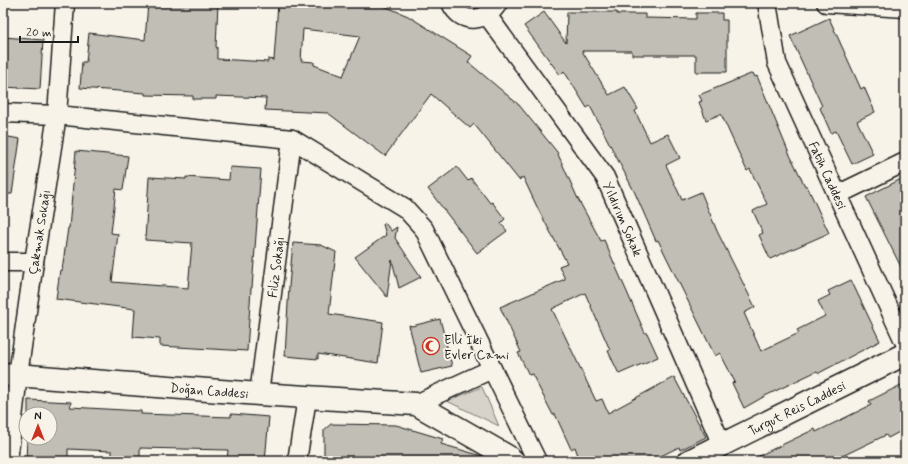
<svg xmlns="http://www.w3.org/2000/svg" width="908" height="464" font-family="Mynerve,sans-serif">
<rect width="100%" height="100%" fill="#f7f3e8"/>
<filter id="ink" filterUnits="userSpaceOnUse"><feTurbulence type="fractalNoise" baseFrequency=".025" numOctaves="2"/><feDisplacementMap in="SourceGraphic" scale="8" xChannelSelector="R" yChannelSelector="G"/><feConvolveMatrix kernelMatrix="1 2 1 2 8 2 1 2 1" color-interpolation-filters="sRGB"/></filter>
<g filter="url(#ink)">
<path fill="#d7d3cb" stroke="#7a7874" d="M 482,387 L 499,426 L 447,401 Z"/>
<g fill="#c0beb5" stroke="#1c1c1c" fill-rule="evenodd">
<path d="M 148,3 L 218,3 L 216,47 L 217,47 L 217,59 L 268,62 L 268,59 L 274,60 L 278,3 L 377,3 L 408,16 L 472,56 L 468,62 L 519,105 L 557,152 L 578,199 L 601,241 L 604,240 L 645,333 L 647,333 L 658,357 L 619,374 L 608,351 L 610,350 L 585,293 L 552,309 L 596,401 L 602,399 L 608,413 L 674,377 L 706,437 L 680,450 L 679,447 L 651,461 L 580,461 L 575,447 L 571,449 L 555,414 L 553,415 L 532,374 L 529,375 L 518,353 L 521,352 L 500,307 L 565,279 L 559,266 L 567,263 L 539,211 L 523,177 L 519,180 L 474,124 L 470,128 L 431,94 L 385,156 L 328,113 L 265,110 L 266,98 L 216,96 L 216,99 L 193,99 L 193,96 L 145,95 L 145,93 L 80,88 L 82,62 L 86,62 L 89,33 L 145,40 ZM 303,29 L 360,36 L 343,76 L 314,65 L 314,62 L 301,61 Z"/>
<path d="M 544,12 L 566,43 L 567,12 L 617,12 L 617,14 L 645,14 L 645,18 L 696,19 L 696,13 L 722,13 L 722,20 L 727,20 L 727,72 L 696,72 L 696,55 L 632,55 L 632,51 L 582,51 L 609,95 L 625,87 L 638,109 L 635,111 L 650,142 L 668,134 L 680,158 L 666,165 L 682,200 L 701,192 L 717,231 L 755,307 L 744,313 L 761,351 L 799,333 L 797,330 L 825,316 L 818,301 L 830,295 L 828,291 L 851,280 L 880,341 L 819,373 L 817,371 L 765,396 L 744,408 L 732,383 L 735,382 L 720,353 L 715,356 L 658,240 L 656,241 L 635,193 L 590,106 L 587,108 L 564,71 L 560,75 L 524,26 Z"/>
<path d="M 829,18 L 861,89 L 864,87 L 875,112 L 857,121 L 873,154 L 852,164 L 836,131 L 831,133 L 820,108 L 822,106 L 790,36 Z"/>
<path d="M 3,37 L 43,40 L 40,89 L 3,87 Z"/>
<path d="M 753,73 L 755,77 L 757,76 L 788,151 L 805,186 L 807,186 L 829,233 L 770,259 L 759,235 L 763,233 L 753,211 L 767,204 L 750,169 L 747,171 L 721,114 L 706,120 L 699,102 L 702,101 L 699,95 Z"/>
<path d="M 3,136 L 20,139 L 12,194 L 3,194 Z"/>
<path d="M 76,151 L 128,156 L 123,190 L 116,189 L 111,233 L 118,234 L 112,282 L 188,288 L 192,243 L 145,240 L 149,177 L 186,179 L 186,177 L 229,180 L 230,167 L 261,169 L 252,288 L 251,288 L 247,351 L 160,346 L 160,339 L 133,337 L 135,309 L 56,299 L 60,270 L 62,270 L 68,228 L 69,228 Z"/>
<path d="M 457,167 L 468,181 L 471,178 L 490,203 L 492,202 L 505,219 L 501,223 L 507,231 L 477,253 L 428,189 Z"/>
<path d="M 905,177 L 905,275 L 866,197 Z"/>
<path d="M 385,223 L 391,231 L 397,227 L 395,238 L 421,277 L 399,288 L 392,260 L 387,297 L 355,257 L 386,235 L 383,224 Z"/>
<path d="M 293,243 L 321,245 L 336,252 L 329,314 L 383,322 L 378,363 L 318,354 L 318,359 L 285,356 L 289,286 Z"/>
<path d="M 440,319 L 452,366 L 421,373 L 409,325 L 412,326 Z"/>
<path d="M 905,383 L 905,429 L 888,438 L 886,435 L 832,461 L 748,461 L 815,429 L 816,432 L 871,405 L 869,401 Z"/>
<path d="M 28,400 L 71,402 L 70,407 L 141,411 L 141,414 L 231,417 L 231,414 L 269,417 L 265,461 L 227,461 L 228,450 L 140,448 L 140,458 L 112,457 L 112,451 L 68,449 L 68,461 L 26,461 L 27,438 L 50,438 L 50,414 L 28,414 Z"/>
<path d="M 331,424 L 396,425 L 443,439 L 441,444 L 482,456 L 485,458 L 485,461 L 330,461 L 330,458 L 324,457 L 324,430 Z"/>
</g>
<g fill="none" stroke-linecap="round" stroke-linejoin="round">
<g stroke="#1c1c1c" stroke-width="21">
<g id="street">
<path d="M 451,3 C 461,26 487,22 498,3"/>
<path id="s1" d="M 767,3 L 777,63 L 905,343"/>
<path d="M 826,3 L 905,8"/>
<path id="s2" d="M 487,15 L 605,177 L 722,445"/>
<path d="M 3,113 L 57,115 L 292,139 L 405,208 L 424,229 L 537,461"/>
<path d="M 837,195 L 905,162"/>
<path d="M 3,262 L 34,262"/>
<path id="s3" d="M 259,394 L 292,139"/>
<path d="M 416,404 L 492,369"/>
<path id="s4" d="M 8,461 L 18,375 L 34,262 L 57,115 L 65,3"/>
<path d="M 297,461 L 307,398"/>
</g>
</g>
<g stroke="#1c1c1c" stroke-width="25">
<g id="secondary">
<path id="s5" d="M 3,374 L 259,394 L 416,404 L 507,456 L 513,461"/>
<path id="s6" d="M 689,461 L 905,354"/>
</g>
</g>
<use href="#street" stroke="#f7f3e8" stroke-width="18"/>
<use href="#secondary" stroke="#f7f3e8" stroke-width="22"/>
</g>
</g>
<defs>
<g id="mosque-ring" transform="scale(0.9)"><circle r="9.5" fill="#f7f3e8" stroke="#c8321e" stroke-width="1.5"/><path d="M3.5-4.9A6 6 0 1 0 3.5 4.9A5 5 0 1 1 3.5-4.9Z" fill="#c8321e"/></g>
</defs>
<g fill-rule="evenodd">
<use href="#mosque-ring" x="431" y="346"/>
</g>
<g text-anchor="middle" stroke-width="4" stroke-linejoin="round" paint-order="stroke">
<g font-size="13" fill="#1c1c1c" stroke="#f7f3e8">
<text dy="5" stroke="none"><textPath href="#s1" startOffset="184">Fatih Caddesi</textPath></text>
<text dy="5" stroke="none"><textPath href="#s2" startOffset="246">Yıldırım Sokak</textPath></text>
<text dy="5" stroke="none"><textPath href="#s4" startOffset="231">Çakmak Sokağı</textPath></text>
<text dy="5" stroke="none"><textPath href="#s3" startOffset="128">Filiz Sokağı</textPath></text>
<text dy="5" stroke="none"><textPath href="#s5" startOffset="207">Doğan Caddesi</textPath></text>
<text dy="5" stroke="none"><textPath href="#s6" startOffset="120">Turgut Reis Caddesi</textPath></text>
</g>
<g font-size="13" fill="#1c1c1c" stroke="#f7f3e8" text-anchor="start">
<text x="444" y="344">Elli İki<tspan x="444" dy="15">Evler Cami</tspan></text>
</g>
</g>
<rect width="908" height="464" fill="none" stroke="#f7f3e8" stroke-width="16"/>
<rect x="8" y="8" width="892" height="448" fill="none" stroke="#1c1c1c" stroke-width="1.5" filter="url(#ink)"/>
<g transform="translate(38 426)"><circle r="19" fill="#f7f3e8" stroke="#9f9d96"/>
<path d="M0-3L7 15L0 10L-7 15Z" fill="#c8321e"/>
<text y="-6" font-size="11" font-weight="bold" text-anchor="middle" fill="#1c1c1c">N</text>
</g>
<path d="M20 36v6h58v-6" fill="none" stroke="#1c1c1c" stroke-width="2"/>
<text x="26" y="36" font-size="12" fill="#1c1c1c" stroke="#f7f3e8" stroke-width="3" paint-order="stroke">20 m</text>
</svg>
